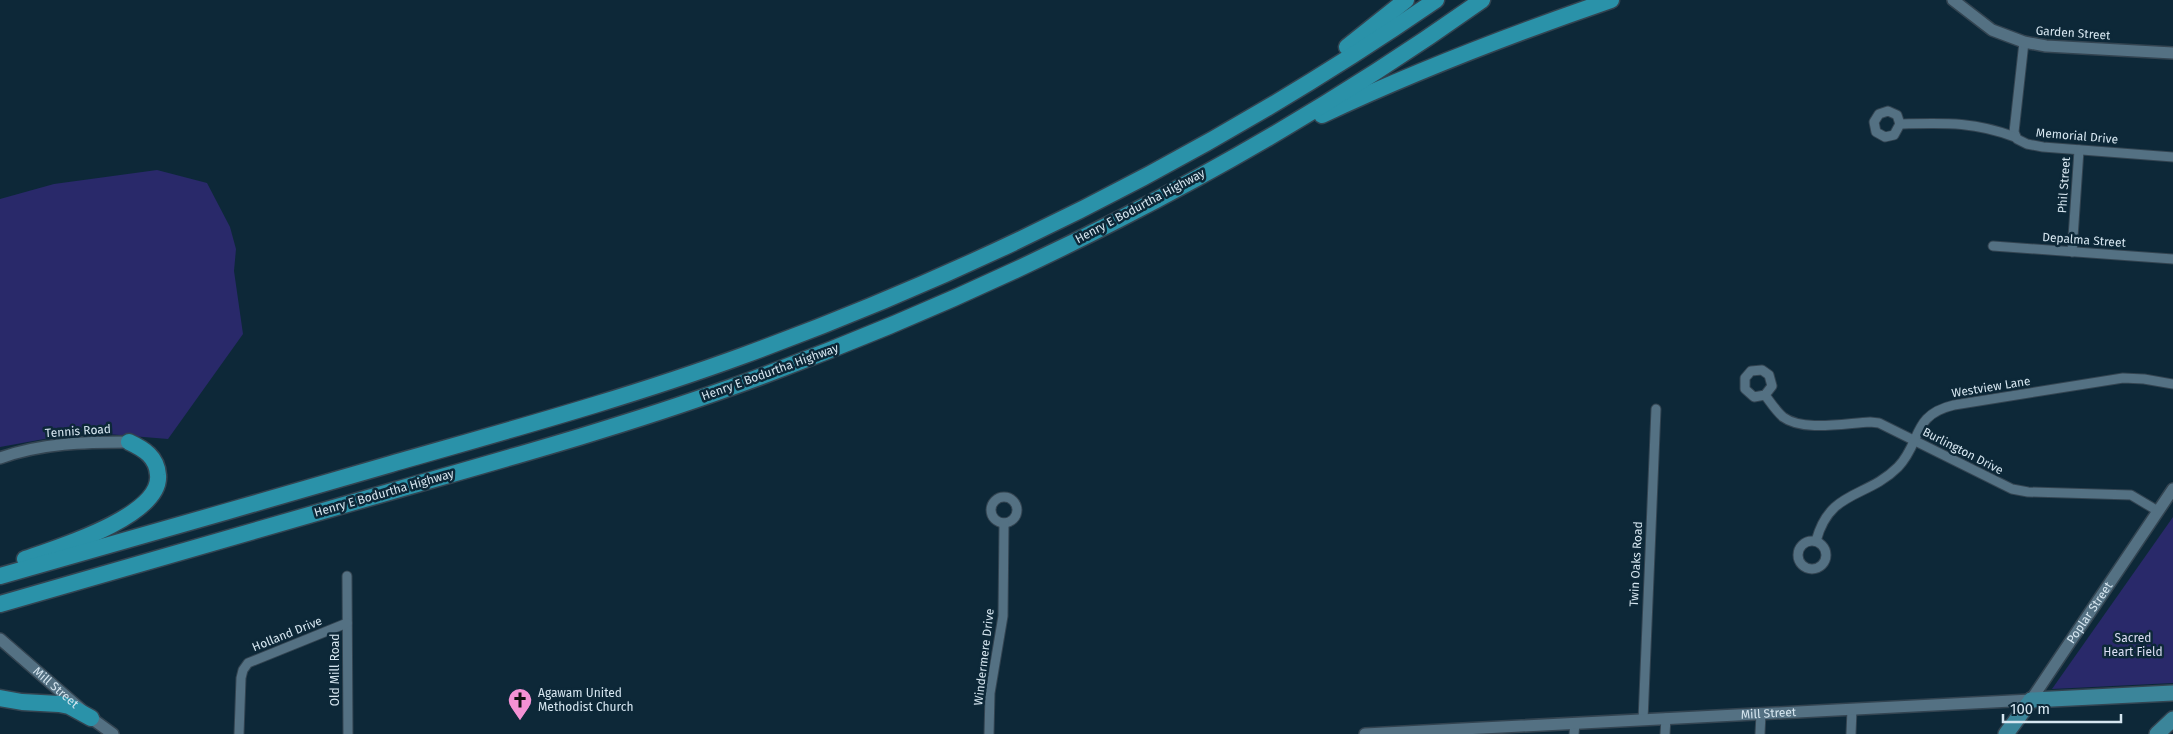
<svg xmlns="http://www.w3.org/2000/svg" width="2173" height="734" font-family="'Fira Sans',sans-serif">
<rect width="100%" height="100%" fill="#0d2838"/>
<g fill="#29296a">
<path d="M 157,170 L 207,183 L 230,227 L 236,249 L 234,271 L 243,334 L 168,439 L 83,432 L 0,447 L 0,199 L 54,184 Z"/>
<path d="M 2173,517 L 2173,683 L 2052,689 Z"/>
</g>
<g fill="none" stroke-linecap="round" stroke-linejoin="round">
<g stroke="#334451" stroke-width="11">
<g id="minor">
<path d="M 2024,42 L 2014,132 L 2017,139 L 2027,144 L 2043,147 L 2173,157"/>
<path d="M 1900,124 L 1897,115 L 1888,111 L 1879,114 L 1874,122 L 1876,132 L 1885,137 L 1894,135 L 1900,124 C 1943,123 1973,121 2015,137"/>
<path d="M 1993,246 L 2173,259"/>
<path d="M 2072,252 L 2079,150"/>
<path d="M 1765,395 L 1754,397 L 1745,389 L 1745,378 L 1751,371 L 1762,370 L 1769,375 L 1772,386 L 1765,395 C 1771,403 1776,411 1783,417 C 1803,432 1846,423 1870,422 L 1879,423 L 2012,489 L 2028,492 L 2131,495 L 2158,511"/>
<circle cx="1004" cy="510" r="13"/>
<circle cx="1812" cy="555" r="14"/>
<path d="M 1816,541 C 1830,489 1866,499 1898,467 C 1922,442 1911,415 1954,405 L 2123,378 L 2144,379 L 2173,384"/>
<path d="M 347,576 L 348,734"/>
<path d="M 1643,720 L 1656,409"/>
<path d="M 239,734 L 241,678 L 243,670 L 248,663 L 347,623"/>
<path d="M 989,734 L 990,693 L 1003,616 L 1004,523"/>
<path d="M 1574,734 L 1575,723"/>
<path d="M 1665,734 L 1666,718"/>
<path d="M 1760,734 L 1761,713"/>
<path d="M 1851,734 L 1852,709"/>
</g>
</g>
<g stroke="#334451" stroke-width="14">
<g id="tertiary">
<path d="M 1953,0 L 1992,30 L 2024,42 L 2046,46 L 2173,53"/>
<path d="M 0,458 C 42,443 85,442 129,442"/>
<path id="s1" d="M 0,639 L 91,718 L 113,734"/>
<path id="s2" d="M 1365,734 L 2031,700 L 2173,489"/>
</g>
</g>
<g stroke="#334451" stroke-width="18">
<g id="primary">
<path d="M 2006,734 L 2031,700 L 2173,693"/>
<path d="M 2157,734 L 2173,719"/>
</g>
</g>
<g stroke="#334451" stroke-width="19">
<g id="motorway">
<path d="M 1347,47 L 1406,0"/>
<path d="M 1322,115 C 1416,71 1512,34 1611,0"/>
<path d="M 25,559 C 57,548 162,516 158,475 C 157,457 144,449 129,442"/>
<path d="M 0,576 C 130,539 261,502 391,464 C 509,430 627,398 742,356 C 986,267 1222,147 1436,0"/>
<path d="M 0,604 C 132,566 264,528 396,490 C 508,458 620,427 729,388 C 992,294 1254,162 1482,0"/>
<path d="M 0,698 L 22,702 L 59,704 L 69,706 L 91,718"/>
</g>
</g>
<use href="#minor" stroke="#547183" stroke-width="9"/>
<use href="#tertiary" stroke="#547183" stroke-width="11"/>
<use href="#primary" stroke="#3b859a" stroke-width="15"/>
<use href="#motorway" stroke="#2a92a9" stroke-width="16"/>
</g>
<defs>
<g id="church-pin" transform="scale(1.25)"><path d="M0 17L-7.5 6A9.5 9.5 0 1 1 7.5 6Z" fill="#f491d4" stroke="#0d2838"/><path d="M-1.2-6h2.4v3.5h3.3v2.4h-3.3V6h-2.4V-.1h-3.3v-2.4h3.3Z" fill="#111"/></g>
</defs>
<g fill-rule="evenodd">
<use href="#church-pin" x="520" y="700"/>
</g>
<g text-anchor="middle" stroke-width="5" stroke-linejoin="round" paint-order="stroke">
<g font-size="12" fill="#d6e6f0" stroke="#0d2838">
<text transform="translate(2073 33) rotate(4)" y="4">Garden Street</text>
<text transform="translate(2077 136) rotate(5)" y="4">Memorial Drive</text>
<text transform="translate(2064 185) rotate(-86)" y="4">Phil Street</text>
<text transform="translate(1140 206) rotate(-28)" y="4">Henry E Bodurtha Highway</text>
<text transform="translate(2084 240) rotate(4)" y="4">Depalma Street</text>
<text transform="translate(770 372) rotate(-20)" y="4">Henry E Bodurtha Highway</text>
<text transform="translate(1991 387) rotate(-9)" y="4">Westview Lane</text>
<text transform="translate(78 431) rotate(-4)" y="4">Tennis Road</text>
<text transform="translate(1963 451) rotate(27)" y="4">Burlington Drive</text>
<text transform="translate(384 493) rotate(-16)" y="4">Henry E Bodurtha Highway</text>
<text transform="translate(1636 564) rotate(-87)" y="4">Twin Oaks Road</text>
<text dy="4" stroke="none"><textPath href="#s2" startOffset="772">Poplar Street</textPath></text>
<text transform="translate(287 634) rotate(-22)" y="4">Holland Drive</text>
<text transform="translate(984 657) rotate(-83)" y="4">Windermere Drive</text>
<text transform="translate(335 670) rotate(-90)" y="4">Old Mill Road</text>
<text dy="4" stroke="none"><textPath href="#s1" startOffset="74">Mill Street</textPath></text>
<text dy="4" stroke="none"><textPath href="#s2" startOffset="404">Mill Street</textPath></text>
</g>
<g font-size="12" fill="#dcdff4" stroke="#0d2838">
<text x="2133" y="642">Sacred<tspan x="2133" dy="14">Heart Field</tspan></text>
</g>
<g font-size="12" fill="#d6e6f0" stroke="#0d2838" text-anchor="start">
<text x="538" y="697">Agawam United<tspan x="538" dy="14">Methodist Church</tspan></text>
</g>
</g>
<path d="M2003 714v8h118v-8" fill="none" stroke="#d6e6f0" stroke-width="2.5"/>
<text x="2010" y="714" font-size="15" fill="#d6e6f0" stroke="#0d2838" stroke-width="4" paint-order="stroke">100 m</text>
</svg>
